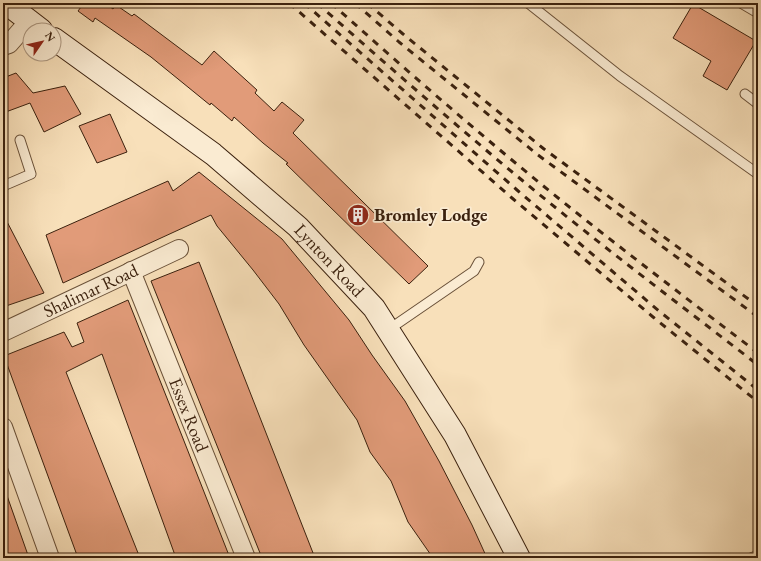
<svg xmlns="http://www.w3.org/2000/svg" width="761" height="561" font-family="'EB Garamond',serif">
<rect width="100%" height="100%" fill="#f8e0ba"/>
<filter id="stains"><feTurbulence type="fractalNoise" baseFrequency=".005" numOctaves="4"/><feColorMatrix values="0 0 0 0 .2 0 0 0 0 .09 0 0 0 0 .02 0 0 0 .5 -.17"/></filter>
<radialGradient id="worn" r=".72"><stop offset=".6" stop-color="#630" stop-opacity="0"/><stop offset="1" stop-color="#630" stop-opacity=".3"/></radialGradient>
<g fill="#e19b79" stroke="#3b210e">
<path d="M 84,3 L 105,3 L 113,9 L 116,5 L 132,16 L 134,14 L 202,65 L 214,51 L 257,90 L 255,93 L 274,111 L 282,102 L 304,120 L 293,133 L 428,266 L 409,284 L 286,164 L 288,163 L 263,143 L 234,117 L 232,121 L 211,103 L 210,105 L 151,57 L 95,18 L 93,22 L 78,11 Z"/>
<path d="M 693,4 L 756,41 L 727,90 L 703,76 L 711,61 L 673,38 Z"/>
<path d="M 16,73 L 33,93 L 65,86 L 81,114 L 44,132 L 30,103 L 3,113 L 3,78 Z"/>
<path d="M 110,114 L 127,152 L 97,163 L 79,126 Z"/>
<path d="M 199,172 L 282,239 L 349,320 L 372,355 L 405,401 L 439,461 L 472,525 L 487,558 L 433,558 L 408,522 L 391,481 L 370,452 L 357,420 L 304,345 L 279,304 L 253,270 L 217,226 L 211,215 L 63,283 L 46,235 L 168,181 L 173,191 Z"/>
<path d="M 3,214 L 44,293 L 3,307 Z"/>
<path d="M 199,262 L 315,558 L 262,558 L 151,281 Z"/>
<path d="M 128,300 L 184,441 L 230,558 L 176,558 L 102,354 L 66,372 L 140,558 L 78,558 L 4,356 L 64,332 L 72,347 L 84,342 L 77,323 Z"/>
<path d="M 5,490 L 29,558 L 3,558 L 3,491 Z"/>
</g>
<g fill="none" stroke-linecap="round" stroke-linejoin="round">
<g stroke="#6a5139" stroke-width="11">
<g id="lane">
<path d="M 528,3 L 620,76 L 758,174"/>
<path d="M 741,3 L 758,13"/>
<path d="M 745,94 L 758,104"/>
<path d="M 3,186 L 31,174 L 20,140"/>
<path d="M 388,330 L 474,271 L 479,262"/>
<path d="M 751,558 L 758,555"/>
</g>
</g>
<g stroke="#6a5139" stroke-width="20">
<g id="street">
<path d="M 3,46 L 9,44 L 29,21"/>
<path id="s1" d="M 131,271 L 246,558"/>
<path id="s2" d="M 3,332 L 179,249"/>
<path d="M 3,427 L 50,558"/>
</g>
</g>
<g stroke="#3b210e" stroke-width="24">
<g id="secondary">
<path d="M 6,3 L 41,30"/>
<path id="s3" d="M 54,39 L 213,154 L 298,227 L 374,308 L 455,435 L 519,558"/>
</g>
</g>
<use href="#lane" stroke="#faebd2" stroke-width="9"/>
<use href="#street" stroke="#faebd2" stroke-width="18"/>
<use href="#secondary" stroke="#faebd2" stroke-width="22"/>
<g stroke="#3b210e" stroke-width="3" stroke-dasharray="7 7" stroke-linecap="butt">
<path d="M 289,3 L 512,198 L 653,317 L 758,402"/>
<path d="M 304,3 L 517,190 L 659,311 L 758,390"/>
<path d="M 317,3 C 385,63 453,123 523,181 C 599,244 679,304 758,365"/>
<path d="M 331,3 C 396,61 462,119 530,175 C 604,236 681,294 758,353"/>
<path d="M 355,3 L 399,42 L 538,155 L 758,317"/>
<path d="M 367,3 L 403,34 L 544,149 L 758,306"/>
</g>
</g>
<defs>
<g id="building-disc" transform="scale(1.15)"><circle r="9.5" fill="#8f2418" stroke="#faebd2"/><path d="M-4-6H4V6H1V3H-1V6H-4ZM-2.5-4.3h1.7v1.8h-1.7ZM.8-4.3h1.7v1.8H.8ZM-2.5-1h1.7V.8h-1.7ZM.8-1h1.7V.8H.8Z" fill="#fff"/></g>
</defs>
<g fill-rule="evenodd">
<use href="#building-disc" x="358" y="215"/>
</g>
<g text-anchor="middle" stroke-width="3.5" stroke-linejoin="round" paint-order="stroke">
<g font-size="18" font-weight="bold" fill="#3b210e" stroke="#faebd2" text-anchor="start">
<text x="374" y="221">Bromley Lodge</text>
</g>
<g font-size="18" fill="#3b210e" stroke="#faebd2">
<text dy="6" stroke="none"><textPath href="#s3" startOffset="354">Lynton Road</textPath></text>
<text dy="6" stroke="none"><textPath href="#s2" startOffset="97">Shalimar Road</textPath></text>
<text dy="6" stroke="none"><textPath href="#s1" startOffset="155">Essex Road</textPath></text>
</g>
</g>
<rect width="761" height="561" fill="none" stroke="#f8e0ba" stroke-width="16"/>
<rect x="4" y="4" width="753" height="553" fill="none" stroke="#3b210e" stroke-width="2"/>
<rect x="8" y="8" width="745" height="545" fill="none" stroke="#3b210e"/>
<g transform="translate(42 42) rotate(56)"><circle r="19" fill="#faebd2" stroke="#ae9a84"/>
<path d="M0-3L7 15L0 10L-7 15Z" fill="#8f2418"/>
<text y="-6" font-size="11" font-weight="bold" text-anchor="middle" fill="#3b210e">N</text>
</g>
<rect width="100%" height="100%" filter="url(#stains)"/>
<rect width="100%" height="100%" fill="url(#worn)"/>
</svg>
